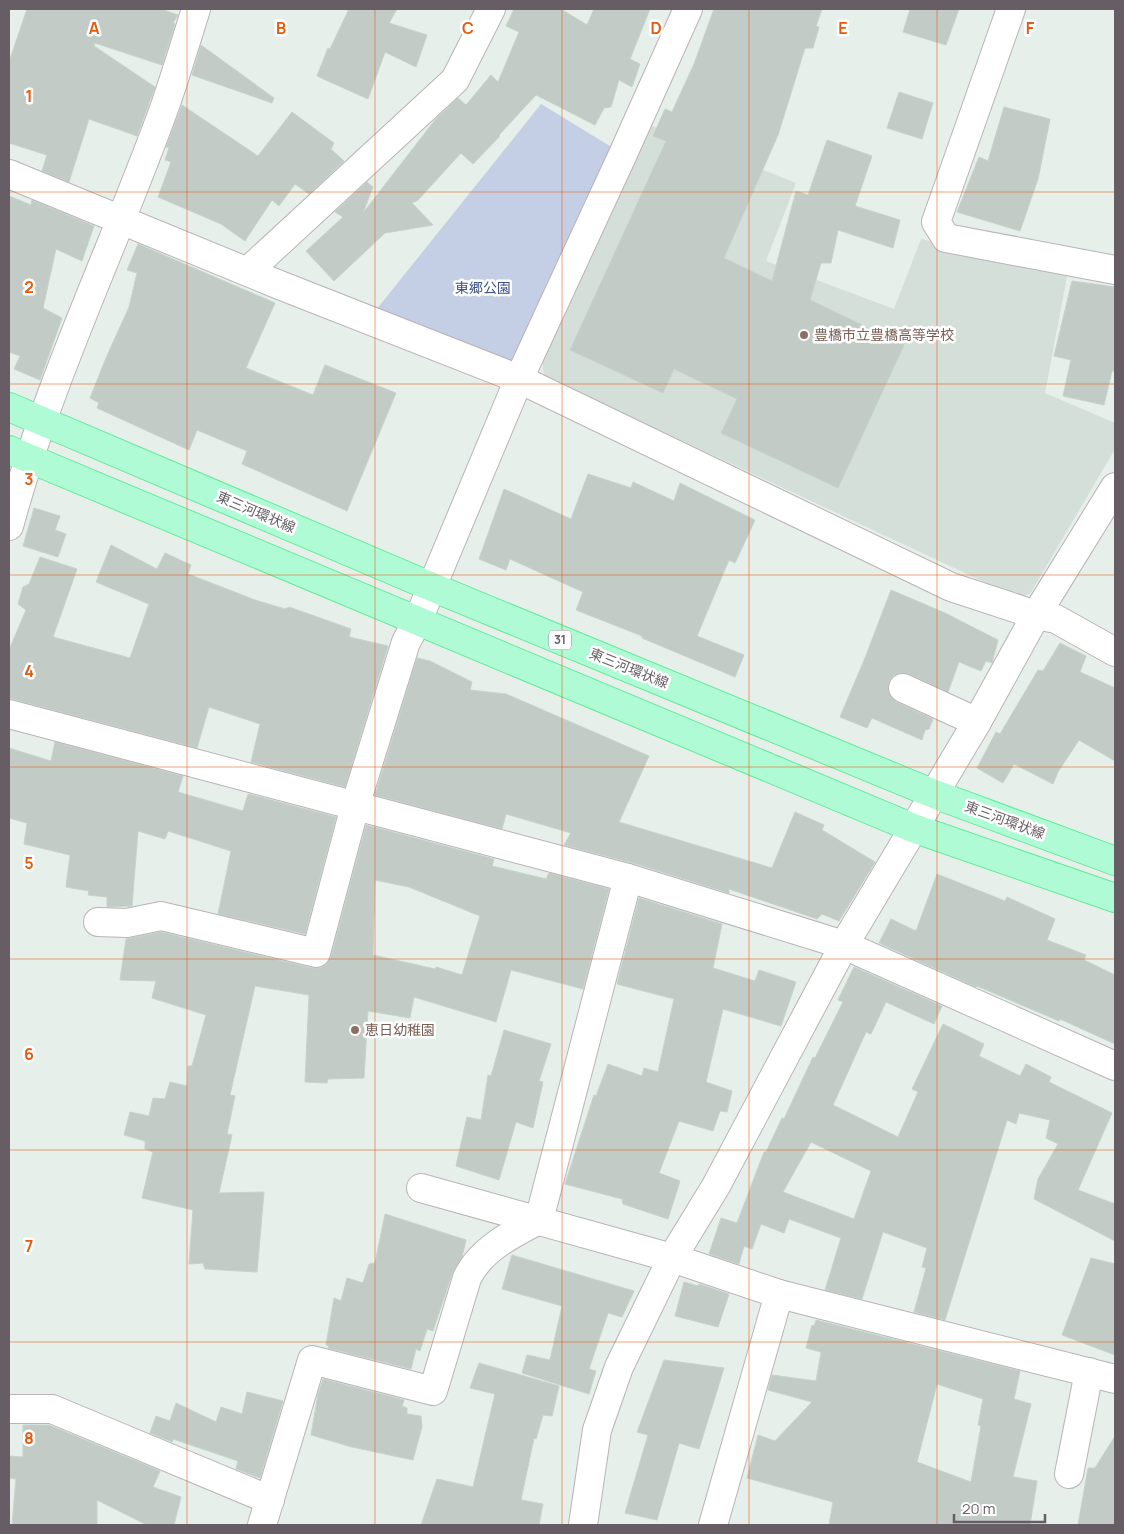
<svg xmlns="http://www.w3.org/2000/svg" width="1124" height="1534" font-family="Manrope,'Noto Sans JP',sans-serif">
<rect width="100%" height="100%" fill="#e6efea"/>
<path fill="#d4dfd9" d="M 645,123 L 796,183 L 766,261 L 894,309 L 921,239 L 1068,271 L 1045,393 L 1115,423 L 1115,449 L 1030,594 L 1016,597 L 544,376 L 542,360 Z"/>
<path fill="#c4cfe5" d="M 541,104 L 623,154 L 519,379 L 368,320 Z"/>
<g fill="#c2cbc6" stroke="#c5d4ca" fill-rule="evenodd">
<path d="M 27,9 L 161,9 L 178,15 L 173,23 L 175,24 L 162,65 L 95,43 L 94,46 L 155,87 L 137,136 L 89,119 L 69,182 L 42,171 L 47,155 L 9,143 L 9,62 Z"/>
<path d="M 349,9 L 397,9 L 389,23 L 427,35 L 416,67 L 385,52 L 368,99 L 317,76 L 328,48 L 330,49 Z"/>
<path d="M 514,9 L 561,9 L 587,25 L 594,9 L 650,9 L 630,59 L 640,64 L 632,87 L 619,80 L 611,107 L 604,108 L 595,125 L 536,95 L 499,135 L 500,136 L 473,164 L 461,153 L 418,200 L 412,203 L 433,225 L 385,233 L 334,281 L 306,251 L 343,217 L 335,212 L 367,182 L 373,187 L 363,213 L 435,120 L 458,98 L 466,105 L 491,75 L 498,82 L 519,32 L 506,26 Z"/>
<path d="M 714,9 L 822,9 L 816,26 L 819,27 L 813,48 L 805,48 L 778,135 L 724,258 L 772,281 L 796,191 L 808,195 L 827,140 L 872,156 L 855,206 L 900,220 L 893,248 L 838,230 L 831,263 L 821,263 L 810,300 L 904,345 L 838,488 L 721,433 L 737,399 L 674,369 L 663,393 L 570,350 L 666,141 L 653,136 L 665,109 L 672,112 L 694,64 Z"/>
<path d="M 910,9 L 959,9 L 946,45 L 903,32 Z"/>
<path d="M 201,45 L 274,98 L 272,103 L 192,75 Z"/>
<path d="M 899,92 L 933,103 L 922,139 L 887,128 Z"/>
<path d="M 182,105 L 258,156 L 292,112 L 334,143 L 331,149 L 344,161 L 309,194 L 295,184 L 279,206 L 272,200 L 245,241 L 221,224 L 158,197 L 171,162 L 165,160 L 169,148 L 166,147 Z"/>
<path d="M 1004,107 L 1050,119 L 1038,179 L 1020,231 L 957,212 L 979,157 L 988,161 Z"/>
<path d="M 9,196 L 31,205 L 32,200 L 94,226 L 82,261 L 56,249 L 43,308 L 62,318 L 40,380 L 14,369 L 20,356 L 9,352 Z"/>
<path d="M 138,244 L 275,303 L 246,368 L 313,395 L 325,365 L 396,393 L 347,511 L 242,464 L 247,451 L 197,430 L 189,450 L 97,408 L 99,403 L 90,398 L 106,358 L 129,307 L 137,273 L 127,270 Z"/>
<path d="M 1072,281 L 1115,287 L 1115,371 L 1112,371 L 1104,405 L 1063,396 L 1071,360 L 1054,356 Z"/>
<path d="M 588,474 L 631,488 L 633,482 L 674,501 L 680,483 L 755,520 L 735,563 L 729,560 L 697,636 L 744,655 L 735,677 L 642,638 L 642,636 L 576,610 L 583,592 L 510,559 L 506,570 L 479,559 L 504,489 L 571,519 Z"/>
<path d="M 34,508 L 60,516 L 55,530 L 66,534 L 58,557 L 23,546 Z"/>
<path d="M 111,545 L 157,569 L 165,553 L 191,565 L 188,574 L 255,600 L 285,609 L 289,607 L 351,629 L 349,637 L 388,646 L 345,787 L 251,762 L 260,724 L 209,707 L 197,748 L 9,698 L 9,650 L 26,610 L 18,604 L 23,587 L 29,584 L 40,557 L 77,569 L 53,637 L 130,658 L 149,604 L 96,582 Z"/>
<path d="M 891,590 L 945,613 L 998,640 L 992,663 L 986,661 L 981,671 L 959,662 L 948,692 L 909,674 L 901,673 L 894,675 L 889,681 L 888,690 L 891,697 L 896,702 L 933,719 L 929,729 L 925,730 L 922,740 L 872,718 L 867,728 L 840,717 L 865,658 Z"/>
<path d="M 1060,643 L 1086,656 L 1080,672 L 1115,688 L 1115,761 L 1079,740 L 1058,772 L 1053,784 L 1014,764 L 1003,783 L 977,768 L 996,732 L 1000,734 L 1038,670 L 1043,671 Z"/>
<path d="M 417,658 L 430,661 L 472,682 L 470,690 L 506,694 L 649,756 L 619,822 L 772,868 L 795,812 L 824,825 L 822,830 L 875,862 L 839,921 L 822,914 L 817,919 L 729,889 L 729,893 L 633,863 L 564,845 L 571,833 L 506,814 L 502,829 L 375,795 Z"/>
<path d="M 55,742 L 183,776 L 178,792 L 243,811 L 248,794 L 336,817 L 305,934 L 218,914 L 231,851 L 168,831 L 165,839 L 138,831 L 132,906 L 107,907 L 107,897 L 88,895 L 89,891 L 66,887 L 70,855 L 24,844 L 27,823 L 9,818 L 9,748 L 51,761 Z"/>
<path d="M 366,825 L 494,859 L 492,866 L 546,879 L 549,873 L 609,889 L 583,989 L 511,970 L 496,1022 L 414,997 L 410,1018 L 368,1011 L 364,1078 L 328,1079 L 327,1083 L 305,1082 L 309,995 L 255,986 L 230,1095 L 235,1096 L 227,1134 L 232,1135 L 219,1193 L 264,1192 L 257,1272 L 205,1269 L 203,1263 L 189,1264 L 193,1210 L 142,1198 L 153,1152 L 145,1149 L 145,1141 L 124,1135 L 130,1112 L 149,1116 L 153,1098 L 165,1099 L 170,1082 L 187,1086 L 188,1066 L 192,1066 L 206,1015 L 152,998 L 156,981 L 120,980 L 126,939 L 161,932 L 312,968 L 321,968 L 327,964 L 331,957 ZM 375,880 L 409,887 L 480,916 L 462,975 L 436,967 L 435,969 L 373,955 Z"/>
<path d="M 937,874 L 1005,901 L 1007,897 L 1055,919 L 1047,940 L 1086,955 L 1084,960 L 1115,975 L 1115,1044 L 1060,1019 L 1059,1021 L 977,986 L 976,987 L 879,943 L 891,919 L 916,931 Z"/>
<path d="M 639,898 L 722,924 L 713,968 L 755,981 L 759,970 L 796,982 L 781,1026 L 723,1009 L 706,1082 L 732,1091 L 727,1112 L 720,1111 L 713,1131 L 679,1121 L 659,1173 L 680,1181 L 668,1219 L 623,1204 L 622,1199 L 565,1184 L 594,1095 L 596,1096 L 608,1064 L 642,1076 L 644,1068 L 658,1072 L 674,999 L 617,984 Z"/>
<path d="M 854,967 L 942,1006 L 934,1024 L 886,1002 L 871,1034 L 866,1032 L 833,1105 L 898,1137 L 918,1092 L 912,1089 L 943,1024 L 984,1044 L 979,1056 L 1020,1076 L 1026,1064 L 1051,1077 L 1049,1082 L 1112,1113 L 1078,1190 L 1115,1204 L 1115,1241 L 1034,1199 L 1038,1179 L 1058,1144 L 1046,1138 L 1050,1120 L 1019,1113 L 1016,1124 L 1007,1120 L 945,1320 L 914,1312 L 926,1268 L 922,1267 L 927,1248 L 883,1232 L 862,1299 L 825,1290 L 841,1238 L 789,1219 L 784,1233 L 761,1224 L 752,1249 L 744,1246 L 739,1264 L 709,1254 L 721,1218 L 737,1223 L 764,1152 L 766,1152 L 782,1118 L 784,1119 L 813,1057 L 815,1058 L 843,1002 L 838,1000 ZM 811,1142 L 871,1171 L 854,1219 L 783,1192 Z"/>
<path d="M 504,1030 L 551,1044 L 539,1081 L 543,1082 L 533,1128 L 516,1122 L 499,1180 L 456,1166 L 467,1117 L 481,1120 L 488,1075 L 491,1076 Z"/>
<path d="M 385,1214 L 466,1240 L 462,1257 L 452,1274 L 433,1331 L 427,1329 L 420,1351 L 416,1349 L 411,1369 L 328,1348 L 329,1346 L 326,1345 L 334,1298 L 341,1301 L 347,1278 L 363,1283 L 369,1264 L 375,1263 Z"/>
<path d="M 512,1255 L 634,1291 L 622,1317 L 608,1313 L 589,1369 L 596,1371 L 589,1394 L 522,1373 L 527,1355 L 550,1360 L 562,1306 L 502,1289 Z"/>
<path d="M 1091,1258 L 1115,1264 L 1115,1355 L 1062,1335 Z"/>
<path d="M 684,1282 L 698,1286 L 699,1284 L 729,1294 L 718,1327 L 675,1316 Z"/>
<path d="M 816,1320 L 1020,1371 L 1014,1399 L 1031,1404 L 1013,1477 L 1037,1481 L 1030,1525 L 829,1525 L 833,1502 L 747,1478 L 758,1435 L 775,1441 L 812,1402 L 768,1390 L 772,1375 L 816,1381 L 821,1352 L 806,1348 L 812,1325 L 814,1326 ZM 937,1384 L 983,1399 L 978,1425 L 981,1426 L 971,1482 L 917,1462 Z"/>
<path d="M 664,1360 L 724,1368 L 699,1449 L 679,1443 L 657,1520 L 625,1513 L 648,1435 L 637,1432 Z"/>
<path d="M 479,1363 L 559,1386 L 552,1416 L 543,1415 L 536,1439 L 534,1438 L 521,1500 L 543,1504 L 539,1525 L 421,1525 L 437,1479 L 473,1487 L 495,1394 L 470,1388 Z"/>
<path d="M 323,1379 L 404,1400 L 402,1406 L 407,1408 L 407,1414 L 421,1416 L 422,1427 L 413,1460 L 352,1447 L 311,1435 L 318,1394 Z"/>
<path d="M 247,1392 L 283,1401 L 260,1478 L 236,1469 L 238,1461 L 173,1439 L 172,1442 L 150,1433 L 156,1416 L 170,1421 L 176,1403 L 216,1422 L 221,1407 L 242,1414 Z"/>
<path d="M 23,1425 L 49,1425 L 160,1471 L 153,1487 L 181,1497 L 174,1525 L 147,1525 L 97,1500 L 97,1525 L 12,1525 L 16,1479 L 9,1478 L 9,1456 L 23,1457 Z"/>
<path d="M 1115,1436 L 1115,1525 L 1078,1525 L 1088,1468 L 1095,1468 Z"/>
</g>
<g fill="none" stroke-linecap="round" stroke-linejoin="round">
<g stroke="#bab3b8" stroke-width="30">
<g id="street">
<path d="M 1011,9 L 936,222 L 946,238 L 1115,270"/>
<path d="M 9,174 L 277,284 L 519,379 L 951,587 L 1036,615 L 1056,619 L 1115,652"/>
<path d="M 248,271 L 455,80 L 491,9"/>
<path d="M 9,526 C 48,382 114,247 165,106 C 176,74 186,41 196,9"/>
<path d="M 903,688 L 977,722"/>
<path d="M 9,714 L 628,878 L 844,945 L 1115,1066"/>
<path d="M 98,922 L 127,923 L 161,916 L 316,953 L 355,806 L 406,642 L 418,620 L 519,379 L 623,154 L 688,9"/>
<path d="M 421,1188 L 672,1258 L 779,1294 L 1115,1379"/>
<path d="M 9,1409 L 52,1409 L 270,1500"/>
<path d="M 1069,1474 L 1089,1372"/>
<path d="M 262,1525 L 312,1360 L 433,1391 L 467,1278 C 480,1250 513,1233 539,1220 L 628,878"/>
<path d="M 583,1525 L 597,1430 L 619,1367 L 672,1258 L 716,1186 L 844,945 L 977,722 L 1036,615 L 1115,487"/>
<path d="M 713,1525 L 779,1294"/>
</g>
</g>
<g stroke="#63eb97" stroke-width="30">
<g id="primary">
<path d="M 9,407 L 432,587 L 934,794 L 1115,861"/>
<path d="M 9,450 L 913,828 L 1115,898"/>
</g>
</g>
<use href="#street" stroke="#fff" stroke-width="28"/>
<use href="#primary" stroke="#affbd5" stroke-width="28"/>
</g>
<path fill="none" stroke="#e8590c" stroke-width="1" stroke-opacity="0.55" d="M 187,9 L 187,1525M 375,9 L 375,1525M 562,9 L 562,1525M 749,9 L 749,1525M 937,9 L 937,1525M 9,192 L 1115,192M 9,384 L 1115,384M 9,575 L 1115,575M 9,767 L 1115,767M 9,959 L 1115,959M 9,1150 L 1115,1150M 9,1342 L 1115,1342"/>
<g fill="#8d6e63" stroke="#fff" stroke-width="2">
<circle cx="804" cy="335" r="5"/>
<circle cx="355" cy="1030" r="5"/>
</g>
<g text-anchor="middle" stroke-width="5" stroke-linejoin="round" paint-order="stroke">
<rect fill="#fff" stroke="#948e92" stroke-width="1" x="549" y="630.5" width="22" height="19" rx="4"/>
<g font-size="12" font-weight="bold" fill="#665e64">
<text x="560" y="644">31</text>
</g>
<g font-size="14" fill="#3b5187" stroke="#fff">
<text x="483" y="293">東郷公園</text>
</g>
<g font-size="14" fill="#785e54" stroke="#fff" text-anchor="start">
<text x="814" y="340">豊橋市立豊橋高等学校</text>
<text x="365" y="1035">恵日幼稚園</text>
</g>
<g font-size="14" fill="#665e64" stroke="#fff">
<text transform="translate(256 512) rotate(23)" y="5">東三河環状線</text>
<text transform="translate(629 668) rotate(22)" y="5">東三河環状線</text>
<text transform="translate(1005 820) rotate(20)" y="5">東三河環状線</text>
</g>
</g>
<g font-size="16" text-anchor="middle" font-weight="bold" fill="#e8590c" stroke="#fff" stroke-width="5" stroke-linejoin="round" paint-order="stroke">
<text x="94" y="34">A</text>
<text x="281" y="34">B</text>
<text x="468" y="34">C</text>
<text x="656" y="34">D</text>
<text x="843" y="34">E</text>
<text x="1030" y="34">F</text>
<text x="29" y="102">1</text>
<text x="29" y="293">2</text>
<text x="29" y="485">3</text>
<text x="29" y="677">4</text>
<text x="29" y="869">5</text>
<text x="29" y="1060">6</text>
<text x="29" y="1252">7</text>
<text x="29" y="1444">8</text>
</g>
<rect width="1124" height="1534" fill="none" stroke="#665e64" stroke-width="20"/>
<path d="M954 1514v8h91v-8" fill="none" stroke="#665e64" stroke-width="2.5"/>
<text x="962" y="1514" font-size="15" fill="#665e64" stroke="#ffffff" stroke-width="4" paint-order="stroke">20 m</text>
</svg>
